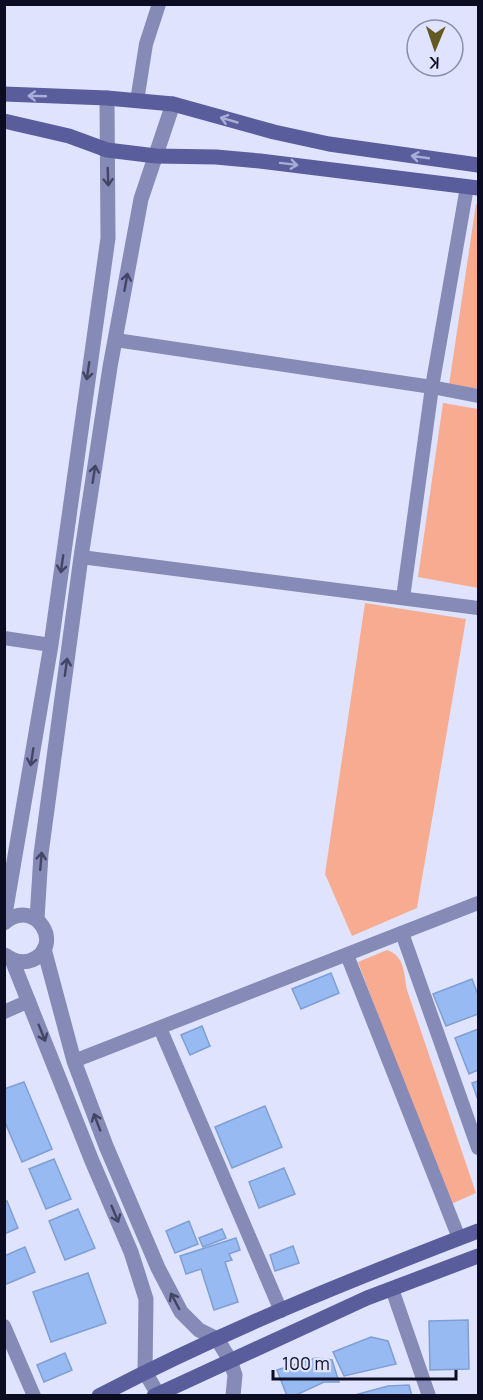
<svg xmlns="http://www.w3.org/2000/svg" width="483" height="1400" font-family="Manrope,sans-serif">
<rect width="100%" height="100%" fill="#e0e3fd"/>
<g fill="#f7ac92">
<path d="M 476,204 L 478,204 L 478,391 L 449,385 Z"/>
<path d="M 443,403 L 478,409 L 478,588 L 418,577 Z"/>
<path d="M 365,603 L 466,619 L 417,908 L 352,936 L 325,874 Z"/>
<path d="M 387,950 C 405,956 404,974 407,990 L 476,1193 L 449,1205 L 358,962 Z"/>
</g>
<g fill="#98baf2" stroke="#7f9fd4" stroke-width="1.5">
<path d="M 331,973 L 339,993 L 301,1009 L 292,989 Z"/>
<path d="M 472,979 L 478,995 L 478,1014 L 446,1026 L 433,994 Z"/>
<path d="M 202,1026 L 210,1046 L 190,1055 L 181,1035 Z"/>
<path d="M 478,1029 L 478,1070 L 469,1074 L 455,1038 Z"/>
<path d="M 478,1081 L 478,1100 L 472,1083 Z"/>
<path d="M 24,1082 L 52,1149 L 22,1162 L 4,1120 L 4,1089 Z"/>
<path d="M 265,1106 L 282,1147 L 232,1168 L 215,1127 Z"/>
<path d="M 54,1159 L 71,1199 L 46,1209 L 29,1169 Z"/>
<path d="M 284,1168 L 295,1194 L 259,1208 L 249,1182 Z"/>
<path d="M 7,1201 L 18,1228 L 4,1234 L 4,1202 Z"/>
<path d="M 78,1209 L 95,1248 L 65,1260 L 49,1221 Z"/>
<path d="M 189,1221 L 198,1244 L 175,1253 L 166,1231 Z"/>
<path d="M 222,1229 L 226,1238 L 203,1247 L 199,1238 Z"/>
<path d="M 236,1238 L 240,1250 L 229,1254 L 232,1260 L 225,1262 L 238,1302 L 214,1310 L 201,1269 L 186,1274 L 180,1256 Z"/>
<path d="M 293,1246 L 299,1263 L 275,1271 L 270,1255 Z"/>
<path d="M 25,1247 L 35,1272 L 4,1285 L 4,1256 Z"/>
<path d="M 88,1273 L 106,1323 L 51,1342 L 33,1292 Z"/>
<path d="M 468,1320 L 469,1369 L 430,1370 L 429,1321 Z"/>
<path d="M 371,1337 L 388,1341 L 396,1364 L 344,1376 L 333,1352 Z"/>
<path d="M 65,1353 L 72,1370 L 44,1382 L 37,1365 Z"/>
<path d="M 315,1358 L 332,1360 L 339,1382 L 324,1382 L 294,1396 L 287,1396 L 277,1370 Z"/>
<path d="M 409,1385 L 412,1396 L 351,1396 L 388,1386 Z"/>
</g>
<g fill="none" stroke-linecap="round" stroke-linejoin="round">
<g stroke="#858ab6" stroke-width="14">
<path d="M 137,101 L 146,44 L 159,4"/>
<path d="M 116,340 L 432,387 L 478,396"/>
<path d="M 81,557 L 478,608"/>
<path d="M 403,598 L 432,387 L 467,187"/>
<path d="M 4,638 L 51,645"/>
<path d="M 402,933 L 478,1148"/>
<path d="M 347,955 L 459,1238"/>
<path d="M 4,1012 L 29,1001"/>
<path d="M 160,1028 L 281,1311"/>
<path d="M 74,1061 L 478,903"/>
<path d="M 392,1289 L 429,1396"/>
<path d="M 4,1326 L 34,1396"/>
</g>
<g stroke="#858ab6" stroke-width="15">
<path d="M 37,919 L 41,854 L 81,557 L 110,367 L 141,199 L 173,104"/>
<path d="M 4,920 L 51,645 L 108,238 L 107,98"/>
<path d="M 4,923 C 36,896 65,946 32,960 C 22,964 13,961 5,955"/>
<path d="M 44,949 L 74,1061 L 106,1146 L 158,1268 L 181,1312 L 199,1330 L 217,1339 L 230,1360 L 235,1375 L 233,1396"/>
<path d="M 12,960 L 92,1161 L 131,1252 L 146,1299 L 145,1372 L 159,1396"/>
</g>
<g stroke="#595d9c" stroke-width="15">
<path d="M 4,94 L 107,98 L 173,104 L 274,132 L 329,144 L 478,165"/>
<path d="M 4,121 L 69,136 L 107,150 L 156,156 L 216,157 L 260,161 L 478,188"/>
<path d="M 99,1396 C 221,1332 350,1280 478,1231"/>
<path d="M 154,1396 L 367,1298 L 478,1256"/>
</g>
</g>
<defs><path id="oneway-shaft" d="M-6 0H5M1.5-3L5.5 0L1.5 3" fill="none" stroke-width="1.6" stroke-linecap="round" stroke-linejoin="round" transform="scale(1.5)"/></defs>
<g stroke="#aaadd6">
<use href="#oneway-shaft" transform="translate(37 96) rotate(-178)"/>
<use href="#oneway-shaft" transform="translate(229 120) rotate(-164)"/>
<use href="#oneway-shaft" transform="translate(420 157) rotate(-172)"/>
<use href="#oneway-shaft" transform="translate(289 164) rotate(7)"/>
</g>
<g stroke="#424564">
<use href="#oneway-shaft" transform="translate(108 177) rotate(88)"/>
<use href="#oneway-shaft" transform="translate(126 282) rotate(-80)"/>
<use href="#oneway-shaft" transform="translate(88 371) rotate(98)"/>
<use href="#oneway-shaft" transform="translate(94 474) rotate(-81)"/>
<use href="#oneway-shaft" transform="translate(62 564) rotate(98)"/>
<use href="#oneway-shaft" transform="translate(66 667) rotate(-82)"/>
<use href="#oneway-shaft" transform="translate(32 757) rotate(99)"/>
<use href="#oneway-shaft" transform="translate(41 861) rotate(-85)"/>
<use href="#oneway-shaft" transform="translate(42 1033) rotate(68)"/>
<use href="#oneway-shaft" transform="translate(97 1122) rotate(-111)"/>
<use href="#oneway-shaft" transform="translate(115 1214) rotate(67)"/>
<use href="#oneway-shaft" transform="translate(175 1301) rotate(-118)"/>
</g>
<rect width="483" height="1400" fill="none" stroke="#0b0c21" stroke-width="12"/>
<g transform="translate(435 48) rotate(182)"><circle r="28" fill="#e0e3fd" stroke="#8b8da5" stroke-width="1.5"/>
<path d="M0-4.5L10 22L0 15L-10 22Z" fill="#625925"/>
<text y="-9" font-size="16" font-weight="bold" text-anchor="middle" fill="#0b0c21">K</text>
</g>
<path d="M273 1370v9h183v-9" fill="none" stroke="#0b0c21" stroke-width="3"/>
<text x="282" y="1370" font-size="18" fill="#0b0c21" stroke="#e0e3fd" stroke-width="4.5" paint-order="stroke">100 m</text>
</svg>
